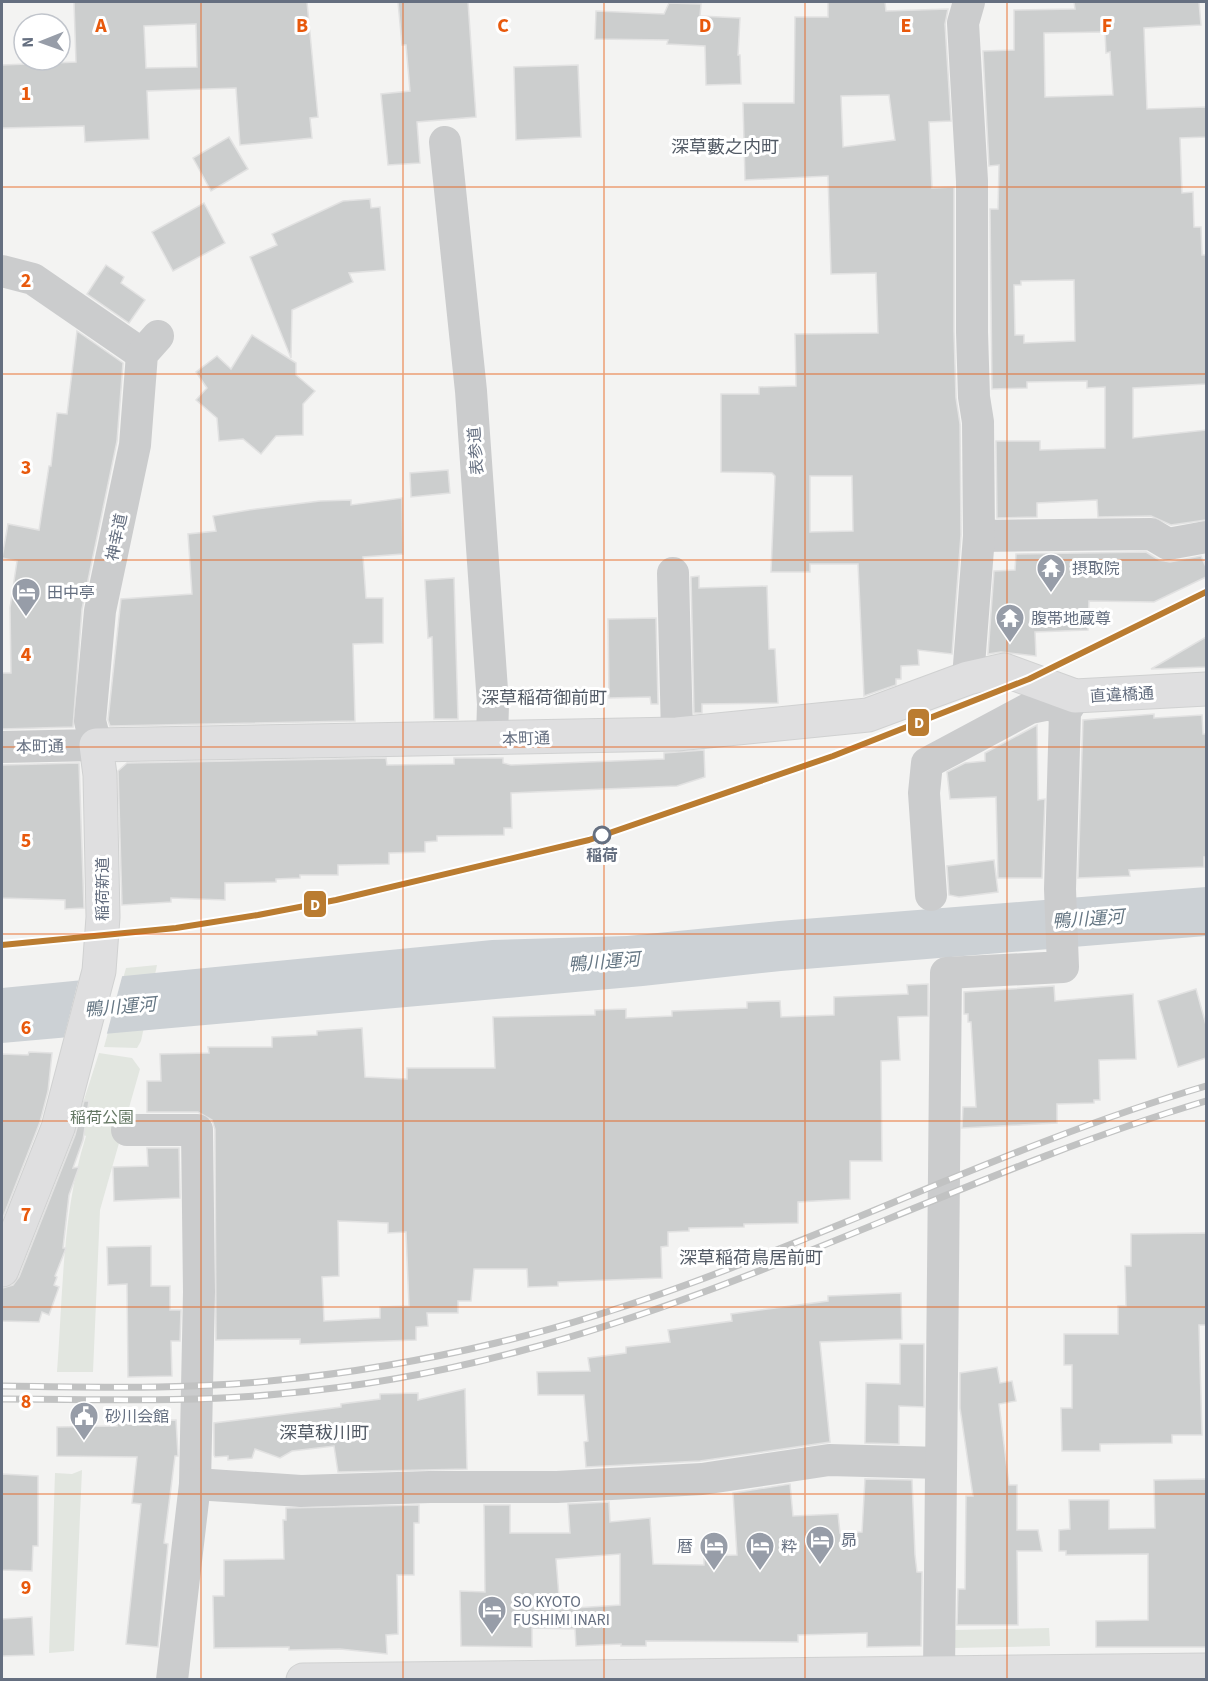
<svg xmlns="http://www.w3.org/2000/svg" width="1208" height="1681" font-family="'Source Sans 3','Noto Sans JP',sans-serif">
<rect width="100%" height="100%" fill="#f3f3f2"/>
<g fill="#e2e6e0">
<path d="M 157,965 L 141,1041 L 137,1048 L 104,1047 L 126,968 Z"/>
<path d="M 99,1053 L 132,1058 L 140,1069 L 100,1210 L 93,1372 L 57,1372 C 63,1294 62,1211 86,1136 L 74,1131 Z"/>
<path d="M 82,1470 L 74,1651 L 49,1653 L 55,1473 L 72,1474 Z"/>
<path d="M 1049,1628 L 1050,1646 L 954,1648 L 954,1630 Z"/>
</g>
<path fill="#ccd1d5" d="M 1206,887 L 1206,936 L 781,971 L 643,986 L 2,1043 L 2,988 L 492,940 L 627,936 L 779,921 Z"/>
<path fill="#f3f3f2" d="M 123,973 L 106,1037 L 63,1041 L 79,978 Z"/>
<g fill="#cccece" stroke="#e2e2e2" stroke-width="1.5" fill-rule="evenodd">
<path d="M 74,2 L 307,2 L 318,117 L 310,118 L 312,138 L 240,145 L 236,88 L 147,91 L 149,139 L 85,142 L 84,126 L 2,128 L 2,65 L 76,62 ZM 196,24 L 197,67 L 146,68 L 144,26 Z"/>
<path d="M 398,2 L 468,2 L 476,117 L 417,122 L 420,163 L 388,165 L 381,94 L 410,91 L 406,45 L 402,45 Z"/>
<path d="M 828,2 L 885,2 L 886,11 L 948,9 L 945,24 L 951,121 L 929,122 L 932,188 L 954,187 L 954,332 L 956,398 L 960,424 L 961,535 L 952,654 L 918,650 L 919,665 L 901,666 L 901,679 L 896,679 L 896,685 L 864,696 L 858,564 L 810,564 L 810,572 L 771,572 L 775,476 L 772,473 L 721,472 L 721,394 L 759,394 L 759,387 L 796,386 L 795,334 L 878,333 L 876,273 L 831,274 L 828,176 L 745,180 L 743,103 L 794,103 L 795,17 L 828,17 ZM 889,95 L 895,140 L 843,147 L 841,96 ZM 810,476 L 852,476 L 853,531 L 810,532 Z"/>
<path d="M 1074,2 L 1199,2 L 1201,25 L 1144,28 L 1147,109 L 1206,107 L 1206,137 L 1180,138 L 1182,193 L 1193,192 L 1194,227 L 1201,227 L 1202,255 L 1206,255 L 1206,384 L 1133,388 L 1133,438 L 1206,430 L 1206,520 L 1171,525 L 1151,516 L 1098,517 L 1097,500 L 1037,503 L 1037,517 L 997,518 L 996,441 L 1040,441 L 1040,450 L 1105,448 L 1105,387 L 1087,388 L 1087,381 L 1027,382 L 1027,388 L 992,389 L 990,209 L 998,209 L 999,165 L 989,166 L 983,51 L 1014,50 L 1014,10 L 1075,9 ZM 1105,32 L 1106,53 L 1110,52 L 1113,95 L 1045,97 L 1044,33 ZM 1074,280 L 1075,341 L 1024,343 L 1024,335 L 1015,335 L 1014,285 L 1021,285 L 1021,281 Z"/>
<path d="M 669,3 L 701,4 L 700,16 L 740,18 L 738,55 L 740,55 L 741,84 L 706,85 L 705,46 L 667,44 L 668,40 L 595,39 L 596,11 L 664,14 Z"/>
<path d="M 578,65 L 581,137 L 516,140 L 514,67 Z"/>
<path d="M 229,137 L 248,169 L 211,191 L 193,158 Z"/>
<path d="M 370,199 L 371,208 L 380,207 L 385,270 L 349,273 L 353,282 L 292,310 L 291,358 L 250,257 L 277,245 L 272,234 L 343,201 Z"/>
<path d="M 204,203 L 225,243 L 173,271 L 152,232 Z"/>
<path d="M 106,265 L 124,277 L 121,283 L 145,300 L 129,323 L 87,294 Z"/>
<path d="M 77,331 L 123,363 L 117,441 L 82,609 L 73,727 L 2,729 L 2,673 L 11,673 L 10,608 L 17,561 L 2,558 L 8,524 L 39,530 L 49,466 L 51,466 L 57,413 L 67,414 Z"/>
<path d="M 252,335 L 296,363 L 296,375 L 315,391 L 303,404 L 303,435 L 276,436 L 261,454 L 243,439 L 219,441 L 217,418 L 196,400 L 207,388 L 196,372 L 217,356 L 231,369 Z"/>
<path d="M 448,470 L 450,493 L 411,497 L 410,473 Z"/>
<path d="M 402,498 L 403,554 L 363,557 L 366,598 L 383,598 L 383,643 L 353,644 L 355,721 L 110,726 L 108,720 L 121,599 L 192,594 L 188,534 L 216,531 L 213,516 L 249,510 L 320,501 L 351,500 L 351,505 Z"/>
<path d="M 1146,552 L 1159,560 L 1170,562 L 1201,556 L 1206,567 L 1206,577 L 1154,602 L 1089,601 L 1088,630 L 1035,632 L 1036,656 L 1001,652 L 988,654 L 994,571 L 1015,570 L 1016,554 Z"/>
<path d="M 699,576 L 699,588 L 767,586 L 769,649 L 775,649 L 778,703 L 702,704 L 702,713 L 694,713 L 691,577 Z"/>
<path d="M 454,578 L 458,719 L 434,719 L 432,637 L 428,638 L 425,580 Z"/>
<path d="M 656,618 L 658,704 L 651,704 L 650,697 L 609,698 L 608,619 Z"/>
<path d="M 1206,637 L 1206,667 L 1151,669 Z"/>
<path d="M 1154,714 L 1154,718 L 1202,715 L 1203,734 L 1206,734 L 1206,857 L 1204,857 L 1204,867 L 1129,870 L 1130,876 L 1078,878 L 1083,720 Z"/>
<path d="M 1037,725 L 1038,800 L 1045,799 L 1042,878 L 998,878 L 996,797 L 950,799 L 947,772 L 965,763 L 985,761 L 985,753 Z"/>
<path d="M 704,750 L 705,777 L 677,786 L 511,793 L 512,828 L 504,828 L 504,835 L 437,836 L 437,841 L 425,842 L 425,852 L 389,853 L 389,864 L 338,865 L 338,875 L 300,875 L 300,878 L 276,879 L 276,882 L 225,883 L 225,900 L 171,898 L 171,902 L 122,905 L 118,771 L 127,763 L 386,758 L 387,765 L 454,764 L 454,758 L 503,758 L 503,763 L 511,765 L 664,759 L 664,753 Z"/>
<path d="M 79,763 L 84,908 L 65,909 L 65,900 L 2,898 L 2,765 Z"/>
<path d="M 994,860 L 998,892 L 959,897 L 949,895 L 947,866 Z"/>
<path d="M 928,984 L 928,1016 L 898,1017 L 900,1060 L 881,1061 L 882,1161 L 850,1161 L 850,1199 L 798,1202 L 798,1223 L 744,1224 L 744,1227 L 689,1228 L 689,1231 L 668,1232 L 668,1246 L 661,1247 L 662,1278 L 558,1282 L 558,1286 L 528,1287 L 527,1269 L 474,1269 L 471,1301 L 458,1301 L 458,1313 L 427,1313 L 428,1326 L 416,1327 L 416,1340 L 300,1344 L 300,1339 L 216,1340 L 215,1129 L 212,1120 L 198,1112 L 147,1112 L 147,1081 L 161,1081 L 160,1054 L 209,1053 L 208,1047 L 272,1047 L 272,1037 L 317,1035 L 317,1031 L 362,1028 L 365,1077 L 407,1079 L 407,1068 L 495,1068 L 493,1017 L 595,1015 L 595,1010 L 626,1009 L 626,1018 L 672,1016 L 672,1011 L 747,1008 L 747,1002 L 780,1001 L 781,1017 L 834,1015 L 834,997 L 908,994 L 907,985 ZM 338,1221 L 388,1223 L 388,1233 L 406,1232 L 409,1306 L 380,1307 L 380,1318 L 324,1321 L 322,1277 L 339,1276 Z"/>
<path d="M 1054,986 L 1055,1001 L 1133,994 L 1136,1059 L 1099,1060 L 1100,1100 L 1094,1100 L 1094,1103 L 1057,1104 L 1057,1123 L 962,1128 L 963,1107 L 976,1107 L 971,1022 L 968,1022 L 968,1014 L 964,1014 L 964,992 Z"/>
<path d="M 1196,989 L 1206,1025 L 1206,1058 L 1178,1067 L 1158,1001 Z"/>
<path d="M 29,1052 L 52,1053 L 48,1091 L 40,1122 L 2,1220 L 2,1054 L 28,1055 Z"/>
<path d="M 84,1101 L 89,1101 L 83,1140 L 73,1168 L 79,1167 L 69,1195 L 63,1248 L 66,1248 L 55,1276 L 57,1277 L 54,1285 L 59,1287 L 49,1315 L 42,1312 L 39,1322 L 2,1321 L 2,1288 L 13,1285 L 19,1277 L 75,1135 Z"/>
<path d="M 147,1148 L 179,1148 L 180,1198 L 114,1201 L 113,1167 L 148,1166 Z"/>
<path d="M 1206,1233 L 1206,1325 L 1199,1325 L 1202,1435 L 1172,1435 L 1172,1443 L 1100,1444 L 1100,1451 L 1062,1451 L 1061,1408 L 1072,1408 L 1072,1365 L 1064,1365 L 1064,1334 L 1118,1334 L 1118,1306 L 1126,1306 L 1125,1266 L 1131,1266 L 1131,1234 Z"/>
<path d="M 151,1246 L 151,1286 L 170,1286 L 170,1310 L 181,1310 L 180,1341 L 171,1341 L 172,1376 L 128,1377 L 127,1284 L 108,1285 L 107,1247 Z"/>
<path d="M 901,1293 L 902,1339 L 820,1342 L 830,1442 L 700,1461 L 586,1467 L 584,1442 L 588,1441 L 584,1395 L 538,1395 L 537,1372 L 590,1371 L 588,1358 L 626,1353 L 626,1347 L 670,1342 L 668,1330 L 732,1321 L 731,1314 L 828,1301 L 828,1296 Z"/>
<path d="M 900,1344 L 924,1344 L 924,1407 L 899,1406 L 899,1444 L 865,1443 L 866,1383 L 900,1384 Z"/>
<path d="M 997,1367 L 1000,1383 L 1012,1381 L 1016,1401 L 999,1404 L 1009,1485 L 1017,1485 L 1017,1530 L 1038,1530 L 1042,1551 L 1017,1551 L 1018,1625 L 957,1625 L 958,1589 L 965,1589 L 966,1496 L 973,1496 L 960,1408 L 960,1373 Z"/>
<path d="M 465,1389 L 467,1469 L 338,1472 L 334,1446 L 292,1451 L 280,1458 L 255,1449 L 252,1458 L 228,1460 L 228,1456 L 215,1457 L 214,1455 L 214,1423 L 341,1407 L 341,1404 L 380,1399 L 380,1394 L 418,1393 L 418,1400 Z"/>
<path d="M 176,1420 L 178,1456 L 175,1456 L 164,1543 L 168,1544 L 158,1647 L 126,1644 L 141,1504 L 132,1503 L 137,1457 L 57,1456 L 57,1427 L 117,1426 L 117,1421 Z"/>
<path d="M 2,1474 L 38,1476 L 38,1546 L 33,1546 L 32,1571 L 2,1570 Z"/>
<path d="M 865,1479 L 912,1480 L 915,1555 L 917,1572 L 922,1572 L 921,1646 L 867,1647 L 867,1633 L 798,1635 L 798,1642 L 646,1641 L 646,1646 L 621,1646 L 621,1644 L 576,1646 L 575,1629 L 532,1628 L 532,1647 L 461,1646 L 460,1591 L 485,1592 L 484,1505 L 510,1505 L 510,1533 L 570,1533 L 568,1504 L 609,1502 L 610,1522 L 650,1518 L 653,1564 L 704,1565 L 704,1556 L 737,1555 L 733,1493 L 790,1484 L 793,1516 L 838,1514 L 840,1533 L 862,1532 ZM 620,1554 L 620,1605 L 560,1609 L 556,1559 Z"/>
<path d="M 1206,1479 L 1206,1647 L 1096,1647 L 1096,1621 L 1148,1620 L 1148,1554 L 1066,1555 L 1066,1551 L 1059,1551 L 1059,1530 L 1070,1529 L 1069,1500 L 1109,1500 L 1109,1529 L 1155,1528 L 1154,1480 Z"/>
<path d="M 419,1505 L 419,1523 L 414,1523 L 414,1575 L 397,1575 L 398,1634 L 386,1635 L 387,1654 L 340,1649 L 289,1650 L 289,1647 L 214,1648 L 213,1596 L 224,1596 L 224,1560 L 284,1559 L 283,1520 L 286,1520 L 286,1508 Z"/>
<path d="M 32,1617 L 34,1655 L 2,1656 L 2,1619 Z"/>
</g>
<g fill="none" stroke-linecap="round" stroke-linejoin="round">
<g stroke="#d0d1d1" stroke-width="35">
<g id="secondary">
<path d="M 2,1270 L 58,1128 L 99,971 L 103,917 L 100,775 L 96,745 L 677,734 L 868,715 L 968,678 L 1004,670 L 1075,696 L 1206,689"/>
<path d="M 303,1680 L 1206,1670"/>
</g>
</g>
<g stroke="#cbcccd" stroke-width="32">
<path d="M 445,142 L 471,391 L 493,704 L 492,739"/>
<path d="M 2,271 L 33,279 L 142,354"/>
<path d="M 979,536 L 1151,534 L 1168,544 L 1206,537"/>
<path d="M 673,573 L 677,734"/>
<path d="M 968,678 L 979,536 L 978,422 L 974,397 L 972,332 L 972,181 L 963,23 L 969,2"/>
<path d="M 2,747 L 96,745 L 90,721 L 100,611 L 135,445 L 142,354 L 158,336"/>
<path d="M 931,895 L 924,793 L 927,763 L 1030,708 L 1050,704 L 1065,712"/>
<path d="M 127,1130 L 197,1130 L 199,1292 L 195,1484 L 172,1680"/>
<path d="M 195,1484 L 301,1491 L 430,1487 L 557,1487 L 702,1479 L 829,1460 L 941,1463"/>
<path d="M 939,1673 L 946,973 L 1063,967 L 1060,889 L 1065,712 L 1075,696"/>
</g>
<use href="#secondary" stroke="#dfdfe0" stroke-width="33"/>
<g stroke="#c1c2c2" stroke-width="7">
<g id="rail">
<path d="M 2,1386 C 93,1387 187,1390 279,1380 C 352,1373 425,1360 496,1343 C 741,1285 965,1157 1206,1086"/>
<path d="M 2,1399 C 94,1399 187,1403 279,1394 C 360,1387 442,1372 520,1351 C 757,1289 973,1170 1206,1101"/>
</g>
</g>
<use href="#rail" stroke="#fff" stroke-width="4.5" stroke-dasharray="14" stroke-linecap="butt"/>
<g stroke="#fff" stroke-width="10">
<path id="rail-1" d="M 2,945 L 176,928 L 258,915 L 336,900 L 589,840 L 833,756 L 1029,679 L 1206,592"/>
</g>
<use href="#rail-1" stroke="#ba7c31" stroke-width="6"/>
</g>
<path fill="none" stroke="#e8590c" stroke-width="1.5" stroke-opacity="0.55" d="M 201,2 L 201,1680M 403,2 L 403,1680M 604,2 L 604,1680M 805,2 L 805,1680M 1007,2 L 1007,1680M 2,187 L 1206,187M 2,374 L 1206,374M 2,560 L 1206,560M 2,747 L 1206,747M 2,934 L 1206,934M 2,1121 L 1206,1121M 2,1307 L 1206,1307M 2,1494 L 1206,1494"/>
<defs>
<g id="temple-pin" transform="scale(1.5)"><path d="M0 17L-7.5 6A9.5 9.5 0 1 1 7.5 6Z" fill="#979da8" stroke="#fff"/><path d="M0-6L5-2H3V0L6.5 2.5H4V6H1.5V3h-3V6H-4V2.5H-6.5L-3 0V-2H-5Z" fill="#fff"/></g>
<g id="hotel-pin" transform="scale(1.5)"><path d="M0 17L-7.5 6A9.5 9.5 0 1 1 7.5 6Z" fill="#979da8" stroke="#fff"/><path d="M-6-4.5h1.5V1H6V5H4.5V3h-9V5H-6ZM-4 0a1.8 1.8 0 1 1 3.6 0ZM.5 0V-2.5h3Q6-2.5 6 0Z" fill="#fff"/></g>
<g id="civic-pin" transform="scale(1.5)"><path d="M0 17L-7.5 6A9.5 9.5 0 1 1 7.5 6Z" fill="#979da8" stroke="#fff"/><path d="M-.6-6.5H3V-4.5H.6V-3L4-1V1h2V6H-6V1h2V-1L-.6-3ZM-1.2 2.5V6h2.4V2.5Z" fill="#fff"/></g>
</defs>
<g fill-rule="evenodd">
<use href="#temple-pin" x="1051" y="568"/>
<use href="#hotel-pin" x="26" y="592"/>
<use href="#temple-pin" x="1010" y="618"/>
<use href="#civic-pin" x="84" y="1416"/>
<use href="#hotel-pin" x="820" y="1540"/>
<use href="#hotel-pin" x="714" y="1546"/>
<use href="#hotel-pin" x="760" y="1546"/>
<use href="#hotel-pin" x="492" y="1610"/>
</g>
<circle fill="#fff" stroke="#656f80" stroke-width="3" cx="602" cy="835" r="8"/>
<g text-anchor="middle" stroke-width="6" stroke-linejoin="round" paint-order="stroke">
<g font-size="16" fill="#656f80" stroke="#fff">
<text transform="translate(475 451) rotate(-94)" y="6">表参道</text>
<text transform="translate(116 537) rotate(-78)" y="6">神幸道</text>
<text transform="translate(1122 694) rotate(-3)" y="6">直違橋通</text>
<text transform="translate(526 738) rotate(-2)" y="6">本町通</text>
<text transform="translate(40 746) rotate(-1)" y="6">本町通</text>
<text transform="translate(102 889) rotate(-90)" y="6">稲荷新道</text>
</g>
<g font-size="16" fill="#656f80" stroke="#fff" text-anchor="start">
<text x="1072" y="574">摂取院</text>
<text x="47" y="598">田中亭</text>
<text x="1031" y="624">腹帯地蔵尊</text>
<text x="105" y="1422">砂川会館</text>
<text x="841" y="1546">昴</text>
<text x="693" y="1552" text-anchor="end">暦</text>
<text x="781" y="1552">粋</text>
<text x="513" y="1607">SO KYOTO<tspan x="513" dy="18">FUSHIMI INARI</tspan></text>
</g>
<g font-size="16" font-weight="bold" fill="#656f80" stroke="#fff">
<text x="602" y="861">稲荷</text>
</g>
<g font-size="16" fill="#647763" stroke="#fff">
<text x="102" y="1123">稲荷公園</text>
</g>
<g font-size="18" fill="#525a65" stroke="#fff">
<text x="725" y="153">深草藪之内町</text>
<text x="544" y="704">深草稲荷御前町</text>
<text x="751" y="1264">深草稲荷鳥居前町</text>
<text x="324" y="1439">深草秡川町</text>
</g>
<g font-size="18" font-style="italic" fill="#667784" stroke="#fff">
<text transform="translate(1088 919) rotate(-4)" y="6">鴨川運河</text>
<text transform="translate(604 962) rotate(-5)" y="6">鴨川運河</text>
<text transform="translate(120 1007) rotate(-5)" y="6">鴨川運河</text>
</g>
</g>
<g font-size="20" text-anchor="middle" font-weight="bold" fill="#e8590c" stroke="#fff" stroke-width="6" stroke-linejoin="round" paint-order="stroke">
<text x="101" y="32">A</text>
<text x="302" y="32">B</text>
<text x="503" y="32">C</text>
<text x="705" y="32">D</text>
<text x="906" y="32">E</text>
<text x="1107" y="32">F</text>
<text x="26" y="100">1</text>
<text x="26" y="287">2</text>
<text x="26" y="474">3</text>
<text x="26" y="661">4</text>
<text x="26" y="847">5</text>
<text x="26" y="1034">6</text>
<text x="26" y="1221">7</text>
<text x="26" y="1408">8</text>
<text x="26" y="1594">9</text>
</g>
<g stroke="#fff" stroke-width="2">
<rect x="907" y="708" width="23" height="29" rx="6" fill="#ba7c31"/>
<rect x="303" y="890" width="24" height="28" rx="6" fill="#ba7c31"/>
</g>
<g font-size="16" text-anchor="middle" font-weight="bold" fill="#fff">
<text x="919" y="728">D</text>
<text x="315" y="910">D</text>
</g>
<rect width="1208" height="1681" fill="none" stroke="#656f80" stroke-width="6"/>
<g transform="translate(42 42) rotate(269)"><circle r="28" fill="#ffffff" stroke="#c1c5cc" stroke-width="1.5"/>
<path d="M0-4.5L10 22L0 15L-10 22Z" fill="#979da8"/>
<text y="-9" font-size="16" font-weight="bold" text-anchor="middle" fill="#656f80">N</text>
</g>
</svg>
